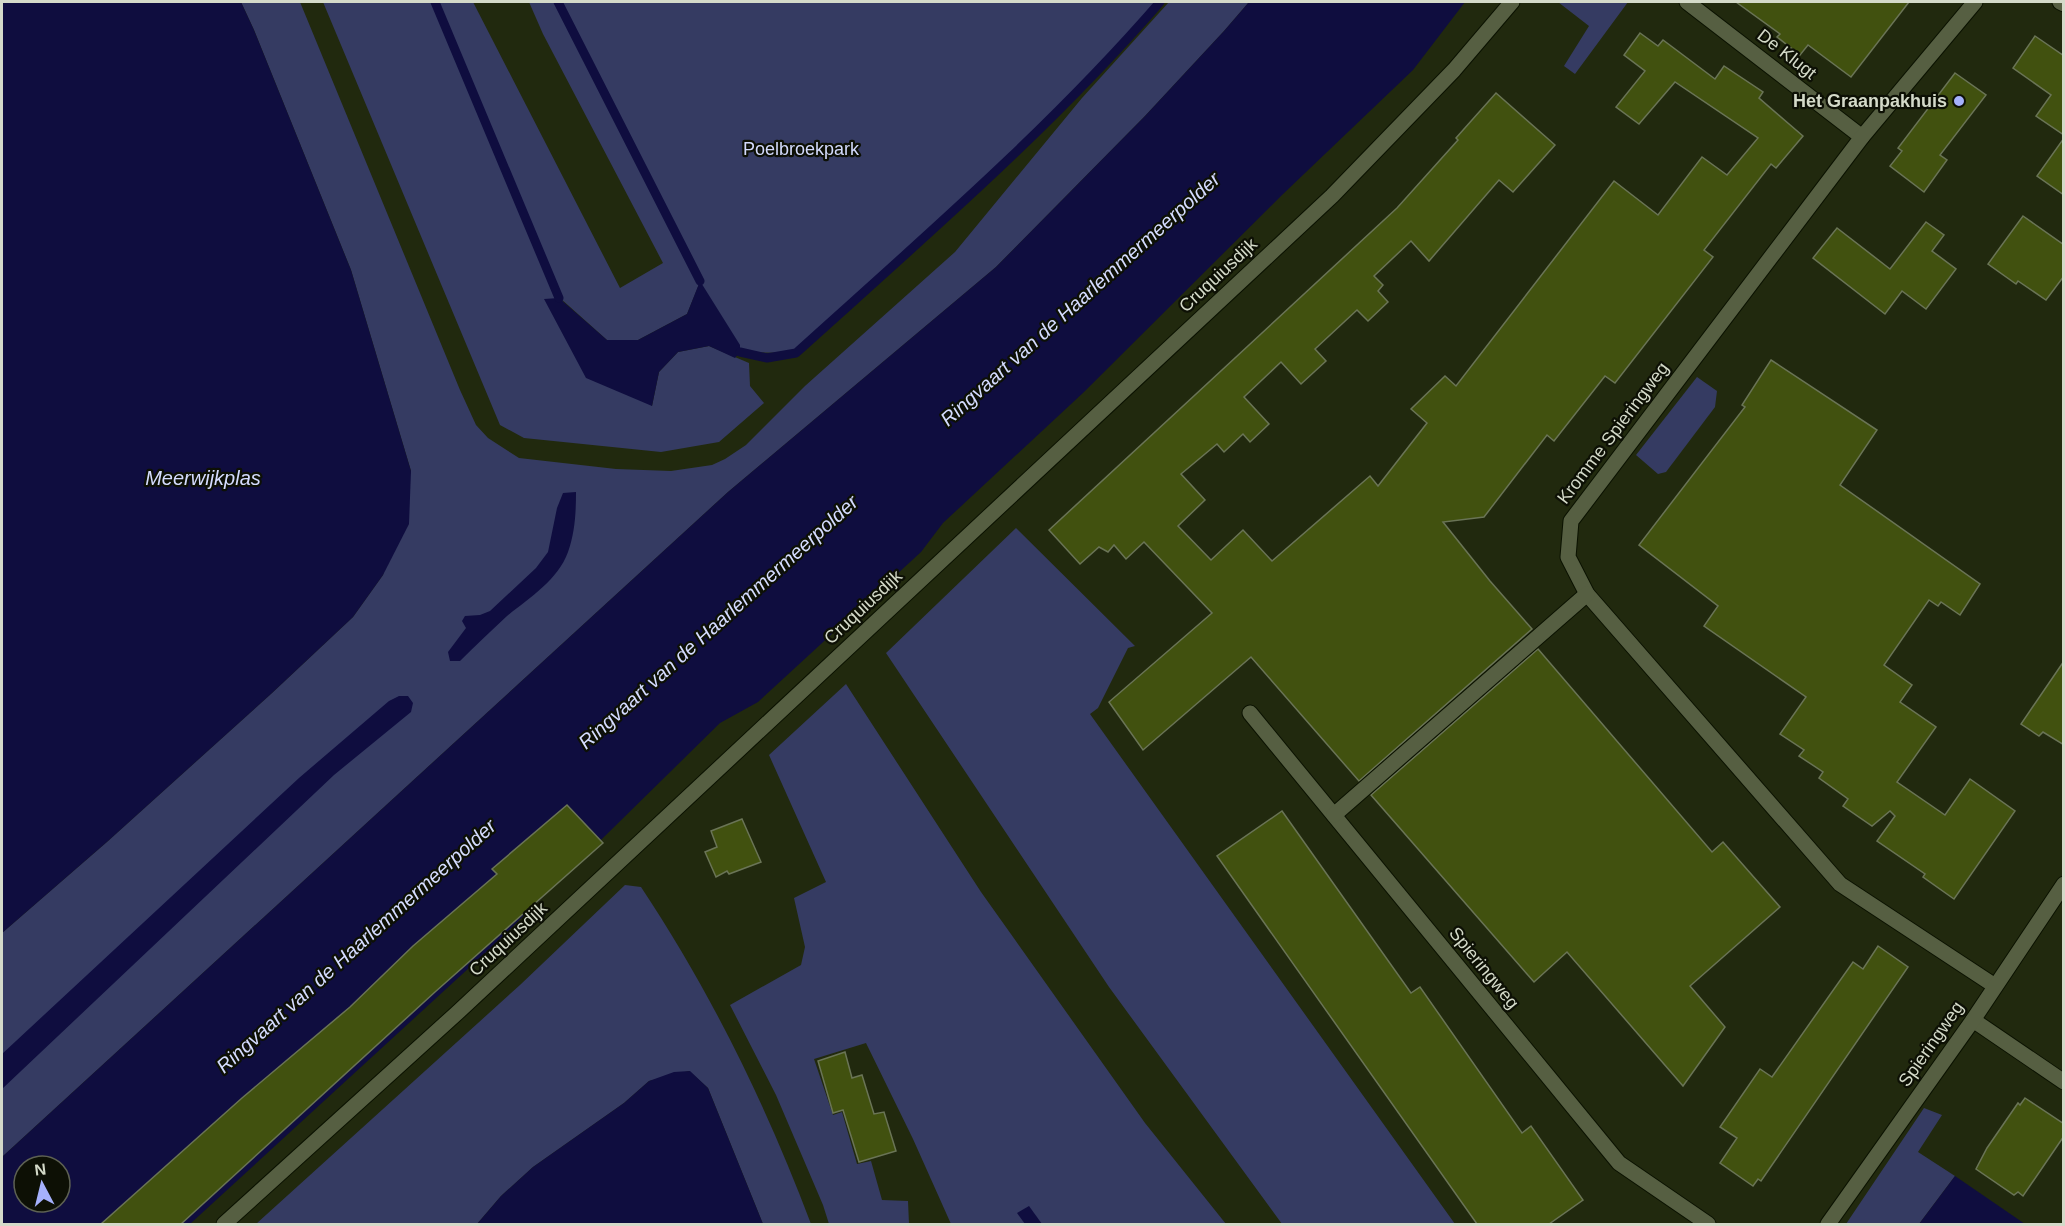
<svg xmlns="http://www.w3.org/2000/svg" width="2065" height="1226" font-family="Helvetica,sans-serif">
<rect width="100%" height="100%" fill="#21290e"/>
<g fill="#353b62">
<path d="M 241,2 L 300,2 L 460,390 L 476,425 L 488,438 L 519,458 L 616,469 L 671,471 L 712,465 L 725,459 L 746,445 L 805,386 L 955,252 L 1082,98 L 1169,2 L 1249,2 L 1224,31 L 1145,116 L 996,267 L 728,492 L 2,1157 L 2,933 L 108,841 L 272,693 L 353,617 L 383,575 L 411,471 L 351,270 L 254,30 Z"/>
<path d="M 323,2 L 473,2 L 620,288 L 663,263 L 543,34 L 529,2 L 1160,2 C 1050,129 921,240 796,353 L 740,352 L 700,282 L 687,314 L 638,340 L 607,340 L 560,298 L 652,406 L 659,372 L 678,352 L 709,346 L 749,363 L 750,386 L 764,403 L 719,442 L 661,452 L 524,438 L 500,425 Z"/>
<path d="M 1558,2 L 1628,2 L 1575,74 L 1564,66 L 1589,26 Z"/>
<path d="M 1697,377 L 1717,391 L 1715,407 L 1666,472 L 1658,474 L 1636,455 Z"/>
<path d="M 1016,528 L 1135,646 L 1128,648 L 1098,708 L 1090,714 L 1455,1224 L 1282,1224 L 1109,987 L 886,653 Z"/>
<path d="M 846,684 L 981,892 L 1145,1123 L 1226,1224 L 951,1224 L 913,1139 L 866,1043 L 814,1059 L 833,1115 L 842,1112 L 857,1164 L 871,1161 L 882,1200 L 908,1201 L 909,1224 L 829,1224 L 823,1205 L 776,1095 L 730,1005 L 801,965 L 805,947 L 794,898 L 826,882 L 769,755 Z"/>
<path d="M 625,885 L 641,887 C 711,992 767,1107 811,1224 L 763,1224 L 708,1088 L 689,1071 L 649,1081 L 624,1103 L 533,1167 L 501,1196 L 477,1224 L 256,1224 L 520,985 Z"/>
<path d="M 1924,1108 L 1942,1115 L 1918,1152 L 1955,1176 L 1919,1224 L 1846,1224 Z"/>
</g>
<g fill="#0f0d3f" fill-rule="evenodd">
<path d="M 2,2 L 241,2 L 254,30 L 351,270 L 411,471 L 409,524 L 383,575 L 353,617 L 272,693 L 108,841 L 2,933 Z"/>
<path d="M 1249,2 L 1465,2 L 1413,70 L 1282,195 L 1084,392 L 943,523 L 921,552 L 758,702 L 720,723 L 494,945 L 190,1224 L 2,1224 L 2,1157 L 728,492 L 996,267 L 1145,116 L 1224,31 ZM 24,1166 L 60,1166 L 60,1202 L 24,1202 Z"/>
<path d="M 700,281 L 740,345 L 740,352 L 735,358 L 709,346 L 678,352 L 659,372 L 652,406 L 586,378 L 544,299 L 559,298 L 607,340 L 638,340 L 687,314 Z"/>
<path d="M 576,492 C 576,512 575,533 568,552 C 558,580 529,598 507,616 C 491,631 475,646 460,661 L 450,661 L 448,652 L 466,628 L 462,621 L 465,616 L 480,615 L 490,611 L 536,568 L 548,552 L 557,508 L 563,493 Z"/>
<path d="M 399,696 L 408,696 L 413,703 L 411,712 L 334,775 L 2,1089 L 2,1054 L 299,778 L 389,701 Z"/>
<path d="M 690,1071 L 708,1088 L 763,1224 L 477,1224 L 501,1196 L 533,1167 L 624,1103 L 649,1081 L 674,1072 Z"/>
<path d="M 1955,1176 L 2025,1224 L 1919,1224 Z"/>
<path d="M 1029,1206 L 1042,1224 L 1025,1224 L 1017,1213 Z"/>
</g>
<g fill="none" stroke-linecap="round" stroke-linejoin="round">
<g stroke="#0f0d3f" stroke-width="9">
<path d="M 435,2 L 559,298"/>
<path d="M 558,2 L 700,281"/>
<path d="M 740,352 L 767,358 L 796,353 C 921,240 1050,129 1160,2"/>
</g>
</g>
<g fill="#41510f" stroke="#6a7456" stroke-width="1.5">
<path d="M 1736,2 L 1909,2 L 1851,77 L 1808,45 L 1800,55 L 1777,37 L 1780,34 Z"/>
<path d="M 1640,33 L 1658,46 L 1663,40 L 1715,79 L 1724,66 L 1763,92 L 1759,98 L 1803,136 L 1776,168 L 1771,164 L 1704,250 L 1713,257 L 1615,383 L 1605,376 L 1554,441 L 1547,435 L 1484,517 L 1443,522 L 1490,581 L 1532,629 L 1359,781 L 1251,657 L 1143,750 L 1109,702 L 1212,613 L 1144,542 L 1126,559 L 1114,545 L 1108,552 L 1099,547 L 1080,564 L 1049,530 L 1397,208 L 1458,140 L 1456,138 L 1496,93 L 1555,145 L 1513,192 L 1499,180 L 1429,261 L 1411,241 L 1374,276 L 1383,285 L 1378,291 L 1388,302 L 1368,321 L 1357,310 L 1315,349 L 1326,361 L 1301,384 L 1281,362 L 1244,397 L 1269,424 L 1250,442 L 1243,434 L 1224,452 L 1217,444 L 1181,474 L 1205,500 L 1178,526 L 1211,560 L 1243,530 L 1272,561 L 1370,476 L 1378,486 L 1427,423 L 1411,409 L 1445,376 L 1456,386 L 1614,181 L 1658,215 L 1702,157 L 1727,175 L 1758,138 L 1675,82 L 1639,124 L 1616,107 L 1645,71 L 1624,55 Z"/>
<path d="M 2035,36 L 2064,56 L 2064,135 L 2036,116 L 2051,95 L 2013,68 Z"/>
<path d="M 1955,73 L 1986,95 L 1940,155 L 1947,160 L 1924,192 L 1890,166 L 1902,151 L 1898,148 Z"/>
<path d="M 2064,138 L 2064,195 L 2037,176 Z"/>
<path d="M 2023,216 L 2064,245 L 2064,276 L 2046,300 L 2018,281 L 2016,284 L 1988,264 Z"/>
<path d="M 1926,222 L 1944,235 L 1932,251 L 1956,269 L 1926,309 L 1902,291 L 1885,314 L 1813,258 L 1837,228 L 1890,269 Z"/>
<path d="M 1771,360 L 1877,430 L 1840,485 L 1980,584 L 1960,615 L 1941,602 L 1938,606 L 1929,600 L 1884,665 L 1912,685 L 1900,702 L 1936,727 L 1897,782 L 1945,815 L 1970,779 L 2015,811 L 1954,899 L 1923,877 L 1925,874 L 1877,841 L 1895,816 L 1890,811 L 1872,826 L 1843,806 L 1848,799 L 1819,778 L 1823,772 L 1799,756 L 1804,750 L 1780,734 L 1806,697 L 1704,626 L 1718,606 L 1639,545 L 1745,407 L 1742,405 Z"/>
<path d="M 1538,649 L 1712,852 L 1723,842 L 1780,907 L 1690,986 L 1725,1027 L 1683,1086 L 1567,952 L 1534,982 L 1371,795 Z"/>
<path d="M 2064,661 L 2064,745 L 2043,732 L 2039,736 L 2021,724 Z"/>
<path d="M 567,805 L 603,843 L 435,992 L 181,1224 L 101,1224 L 242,1098 L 350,1007 L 413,946 L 497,874 L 492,869 Z"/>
<path d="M 1282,811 L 1411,993 L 1420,987 L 1522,1133 L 1531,1126 L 1583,1200 L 1549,1224 L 1477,1224 L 1217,856 Z"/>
<path d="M 742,819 L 761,862 L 729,874 L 727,871 L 716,877 L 705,852 L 717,847 L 711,831 Z"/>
<path d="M 1878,946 L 1908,967 L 1761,1181 L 1758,1179 L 1753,1186 L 1720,1163 L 1737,1138 L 1720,1127 L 1760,1069 L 1772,1077 L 1853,962 L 1863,969 Z"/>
<path d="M 845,1052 L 852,1078 L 862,1075 L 874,1114 L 884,1112 L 896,1151 L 859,1162 L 843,1110 L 833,1113 L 818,1061 Z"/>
<path d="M 2025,1098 L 2064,1124 L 2064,1136 L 2023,1196 L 2018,1192 L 2014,1195 L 1976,1169 L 1987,1148 L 2018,1103 L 2020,1105 Z"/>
</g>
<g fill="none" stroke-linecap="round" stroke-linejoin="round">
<g stroke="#0b1200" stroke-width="17">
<g id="minor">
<path d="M 1687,2 L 1862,137"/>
<path d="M 1975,2 L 1862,137 L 1571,521 L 1568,557 L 1587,594 L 1840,884 L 1995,986"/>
<path d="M 2060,2 L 2064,4"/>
<path d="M 1250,713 L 1619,1163 L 1708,1224"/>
<path d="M 1334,815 L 1587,594"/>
<path d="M 1973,1020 L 2064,1082"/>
</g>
</g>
<g stroke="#0b1200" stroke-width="17">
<g id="tertiary">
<path d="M 224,1224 L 457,1013 L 1332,196 L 1454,70 L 1512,2"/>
<path d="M 1828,1224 L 1973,1020 L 2064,884"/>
</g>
</g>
<use href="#minor" stroke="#565f42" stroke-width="15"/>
<use href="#tertiary" stroke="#565f42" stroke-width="15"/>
</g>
<circle fill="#a5b1fc" stroke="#0d1005" stroke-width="2" cx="1959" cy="101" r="6"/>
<g text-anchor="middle" stroke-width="4.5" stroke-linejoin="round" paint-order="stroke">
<g font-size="18" fill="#d4dac9" stroke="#0d1005">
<text transform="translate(1787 54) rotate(38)" y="6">De Klugt</text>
<text transform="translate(1218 275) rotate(-43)" y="6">Cruquiusdijk</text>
<text transform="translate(1613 433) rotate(-53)" y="6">Kromme Spieringweg</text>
<text transform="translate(863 607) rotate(-43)" y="6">Cruquiusdijk</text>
<text transform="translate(508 939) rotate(-43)" y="6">Cruquiusdijk</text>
<text transform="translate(1484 968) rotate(51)" y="6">Spieringweg</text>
<text transform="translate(1931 1044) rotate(-55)" y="6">Spieringweg</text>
</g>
<g font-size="18" font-weight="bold" fill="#d4dac9" stroke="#0d1005" text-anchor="end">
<text x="1947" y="107">Het Graanpakhuis</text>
</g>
<g font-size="18" fill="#d3dafc" stroke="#0d1005">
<text x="801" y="155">Poelbroekpark</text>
</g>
<g font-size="20" font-style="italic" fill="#d5dcff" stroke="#0d1005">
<text transform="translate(1080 299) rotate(-42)" y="7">Ringvaart van de Haarlemmermeerpolder</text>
<text x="203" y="485">Meerwijkplas</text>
<text transform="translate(718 622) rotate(-42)" y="7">Ringvaart van de Haarlemmermeerpolder</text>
<text transform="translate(356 946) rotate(-42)" y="7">Ringvaart van de Haarlemmermeerpolder</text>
</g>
</g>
<rect width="2065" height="1226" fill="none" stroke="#d4dac9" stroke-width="6"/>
<g transform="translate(42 1184) rotate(353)"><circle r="28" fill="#0d1005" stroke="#5d6153" stroke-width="1.5"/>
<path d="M0-4.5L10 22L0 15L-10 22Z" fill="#a5b1fc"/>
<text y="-9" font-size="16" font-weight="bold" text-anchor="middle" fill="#d4dac9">N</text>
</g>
</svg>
